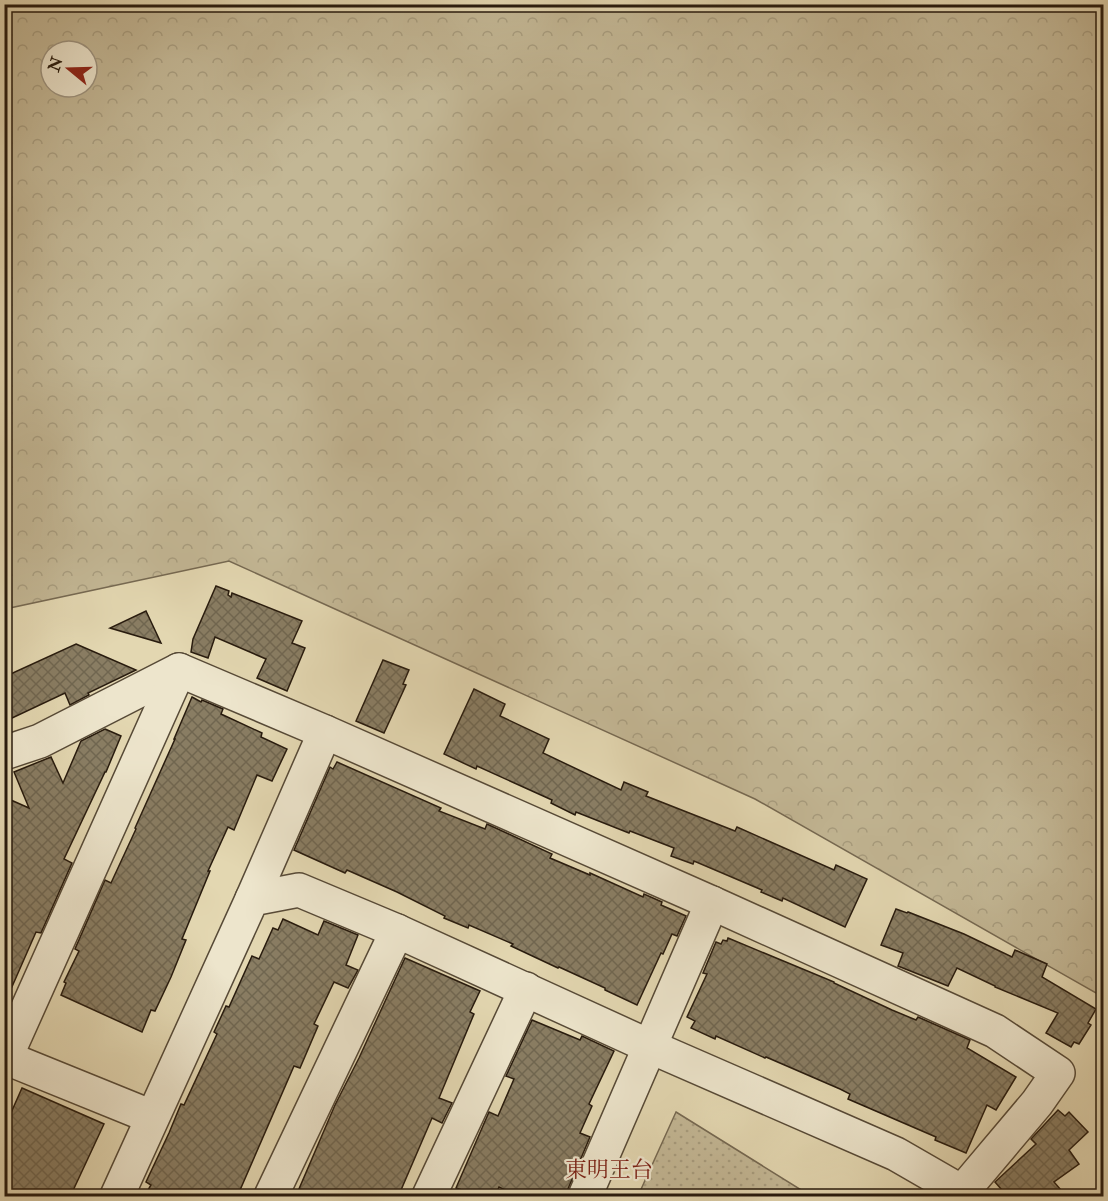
<svg xmlns="http://www.w3.org/2000/svg" width="1108" height="1201" font-family="'IM FELL Double Pica','Noto Serif JP',serif">
<defs>
<pattern id="forest-crowns" width="20" height="18" patternUnits="userSpaceOnUse" patternTransform="scale(1.5)"><rect width="20" height="18" fill="#c3b795"/><path d="M2 6a3 3 0 1 1 6 0M12 15a3 3 0 1 1 6 0" fill="none" stroke="#a89d7f"/></pattern>
<pattern id="park-dots" width="8" height="8" patternUnits="userSpaceOnUse" patternTransform="scale(1.5)"><rect width="8" height="8" fill="#c3b795"/><path d="M2 2h.1M6 6h.1" fill="none" stroke="#a89d7f" stroke-width="1.8" stroke-linecap="round"/></pattern>
<pattern id="building-cross-hatch" width="8" height="8" patternUnits="userSpaceOnUse" patternTransform="scale(1.5)"><rect width="8" height="8" fill="#897d63"/><path d="M0 0l8 8M0 8l8-8" fill="none" stroke="#706650"/></pattern>
</defs>
<rect width="100%" height="100%" fill="#e3d7b1"/>
<filter id="stains"><feTurbulence type="fractalNoise" baseFrequency=".00333" numOctaves="4"/><feColorMatrix values="0 0 0 0 .2 0 0 0 0 .09 0 0 0 0 .02 0 0 0 .5 -.17"/></filter>
<radialGradient id="worn" r=".72"><stop offset=".6" stop-color="#630" stop-opacity="0"/><stop offset="1" stop-color="#630" stop-opacity=".3"/></radialGradient>
<path fill="url(#forest-crowns)" stroke="#766952" stroke-width="1.5" fill-rule="evenodd" d="M 4,5 L 1103,5 L 1103,997 L 755,799 L 229,561 L 5,609 ZM 51,51 L 87,51 L 87,87 L 51,87 Z"/>
<path fill="url(#park-dots)" stroke="#766952" stroke-width="1.5" d="M 676,1112 L 811,1196 L 638,1196 Z"/>
<g fill="url(#building-cross-hatch)" stroke="#281b0e" stroke-width="1.5">
<path d="M 216,586 L 229,591 L 228,595 L 231,597 L 232,593 L 302,621 L 292,643 L 305,648 L 287,691 L 257,678 L 266,659 L 215,637 L 208,658 L 191,652 L 193,639 Z"/>
<path d="M 146,611 L 161,643 L 110,628 Z"/>
<path d="M 76,644 L 136,670 L 88,693 L 89,695 L 70,705 L 65,693 L 10,719 L 4,706 L 4,677 Z"/>
<path d="M 383,660 L 409,670 L 403,684 L 406,685 L 384,733 L 356,721 Z"/>
<path d="M 474,689 L 505,704 L 500,716 L 549,739 L 543,753 L 621,790 L 624,782 L 648,792 L 646,796 L 735,831 L 737,827 L 834,870 L 836,865 L 867,879 L 845,927 L 783,898 L 782,901 L 761,892 L 762,890 L 694,861 L 693,864 L 671,856 L 674,848 L 630,831 L 629,833 L 576,812 L 575,815 L 551,803 L 552,800 L 477,766 L 476,769 L 444,754 Z"/>
<path d="M 192,697 L 201,702 L 202,700 L 223,709 L 221,714 L 262,733 L 261,737 L 287,749 L 272,781 L 257,775 L 234,830 L 228,827 L 208,871 L 210,871 L 182,939 L 186,940 L 171,977 L 155,1011 L 151,1010 L 142,1032 L 61,995 L 66,983 L 64,982 L 79,951 L 75,949 L 105,880 L 111,883 L 136,829 L 135,828 L 175,739 L 174,739 Z"/>
<path d="M 105,729 L 121,736 L 106,772 L 105,772 L 64,859 L 72,863 L 41,933 L 36,932 L 4,1005 L 4,797 L 29,808 L 14,772 L 51,757 L 63,783 L 81,741 Z"/>
<path d="M 337,762 L 441,808 L 439,811 L 485,829 L 487,824 L 552,854 L 550,858 L 590,875 L 590,873 L 643,897 L 644,894 L 662,902 L 661,905 L 686,916 L 677,936 L 672,934 L 663,954 L 661,953 L 637,1005 L 605,990 L 605,988 L 559,967 L 558,968 L 511,946 L 513,944 L 469,925 L 468,928 L 444,918 L 445,916 L 397,892 L 347,870 L 345,873 L 294,850 L 330,767 L 333,769 Z"/>
<path d="M 896,909 L 907,913 L 908,912 L 964,934 L 1012,957 L 1015,950 L 1047,964 L 1042,977 L 1096,1009 L 1088,1023 L 1091,1025 L 1079,1044 L 1074,1042 L 1071,1047 L 1046,1033 L 1058,1013 L 995,987 L 995,986 L 957,968 L 948,986 L 898,966 L 903,953 L 881,945 Z"/>
<path d="M 283,919 L 318,935 L 324,921 L 358,935 L 346,965 L 358,970 L 348,988 L 334,982 L 314,1024 L 318,1026 L 300,1068 L 294,1066 L 237,1197 L 162,1197 L 148,1190 L 151,1185 L 146,1182 L 169,1133 L 181,1104 L 184,1105 L 217,1034 L 214,1032 L 226,1006 L 229,1007 L 252,956 L 259,959 L 273,928 L 278,930 Z"/>
<path d="M 728,938 L 834,982 L 834,983 L 892,1010 L 916,1020 L 918,1017 L 970,1040 L 967,1048 L 1016,1077 L 996,1110 L 987,1105 L 966,1153 L 935,1140 L 936,1137 L 848,1099 L 850,1094 L 840,1089 L 766,1057 L 765,1058 L 716,1036 L 715,1039 L 691,1028 L 695,1021 L 687,1017 L 707,974 L 703,973 L 716,942 L 721,944 L 723,940 L 727,941 Z"/>
<path d="M 405,958 L 480,991 L 470,1012 L 474,1014 L 439,1098 L 452,1103 L 442,1123 L 432,1118 L 398,1197 L 316,1197 L 299,1189 L 335,1105 L 359,1058 Z"/>
<path d="M 532,1020 L 580,1040 L 582,1036 L 614,1051 L 589,1104 L 592,1106 L 580,1133 L 590,1137 L 568,1189 L 567,1197 L 520,1197 L 499,1187 L 495,1197 L 463,1197 L 465,1191 L 456,1188 L 489,1112 L 498,1116 L 514,1079 L 506,1076 Z"/>
<path d="M 22,1088 L 104,1124 L 70,1197 L 21,1197 L 4,1190 L 4,1113 L 10,1115 Z"/>
<path d="M 1058,1110 L 1065,1116 L 1069,1112 L 1088,1132 L 1069,1150 L 1079,1164 L 1054,1182 L 1067,1197 L 1008,1197 L 995,1182 L 1036,1144 L 1031,1139 Z"/>
</g>
<g fill="none" stroke-linecap="round" stroke-linejoin="round">
<g stroke="#574a37" stroke-width="36">
<g id="minor">
<path d="M 4,753 L 40,741 L 179,670 L 325,732 L 712,903 L 995,1031 L 1058,1073 L 1037,1103 L 962,1192"/>
<path d="M 252,899 L 325,732"/>
<path d="M 4,1057 L 152,1117"/>
<path d="M 4,1061 L 179,670"/>
<path d="M 117,1196 L 252,899 L 299,890 L 397,931 L 651,1047 L 896,1154 L 962,1192 L 967,1196"/>
<path d="M 271,1196 L 397,931"/>
<path d="M 429,1196 L 526,989"/>
<path d="M 585,1196 L 712,903"/>
</g>
</g>
<use href="#minor" stroke="#ede5cc" stroke-width="33"/>
</g>
<g text-anchor="middle" stroke-width="4.5" stroke-linejoin="round" paint-order="stroke">
<g font-size="22" fill="#7a1f14" stroke="#ede5cc">
<text x="609" y="1177">東明王台</text>
</g>
</g>
<rect width="1108" height="1201" fill="none" stroke="#e3d7b1" stroke-width="24"/>
<rect x="6" y="6" width="1096" height="1189" fill="none" stroke="#281b0e" stroke-width="3"/>
<rect x="12" y="12" width="1084" height="1177" fill="none" stroke="#281b0e" stroke-width="1.5"/>
<g transform="translate(69 69) rotate(289)"><circle r="28" fill="#ede5cc" stroke="#9e9480" stroke-width="1.5"/>
<path d="M0-4.5L10 22L0 15L-10 22Z" fill="#8f2418"/>
<text y="-9" font-size="16" font-weight="bold" text-anchor="middle" fill="#281b0e">N</text>
</g>
<rect width="100%" height="100%" filter="url(#stains)"/>
<rect width="100%" height="100%" fill="url(#worn)"/>
</svg>
